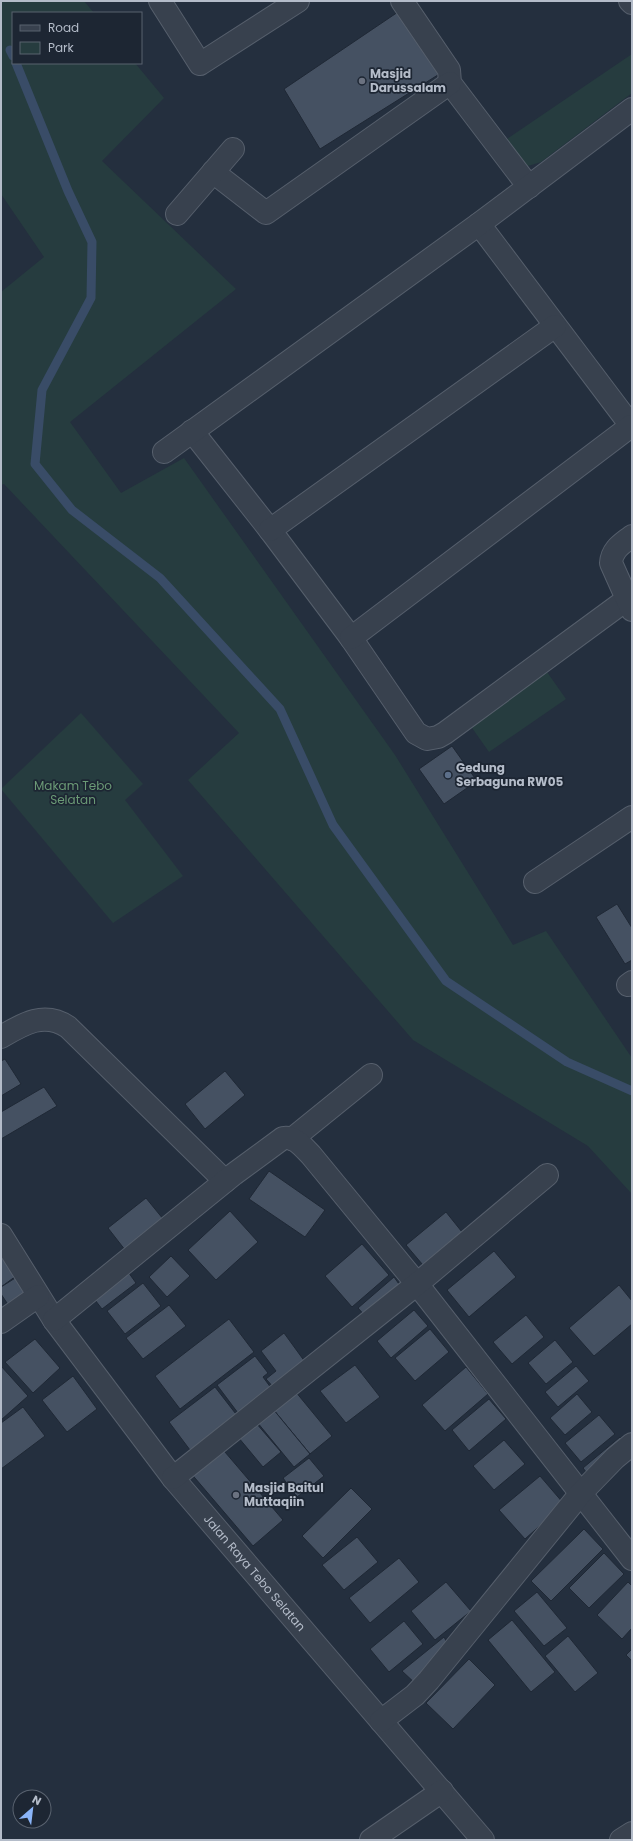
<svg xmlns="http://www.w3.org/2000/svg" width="633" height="1841" font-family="Poppins,sans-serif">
<rect width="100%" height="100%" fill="#242f3e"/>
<g fill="#263c3f">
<path d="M 1,1 L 84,1 L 94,13 L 13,13 L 13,63 L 135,63 L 164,98 L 102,161 L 236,289 L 70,422 L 121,493 L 184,458 L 395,755 L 513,945 L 546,931 L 632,1058 L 632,1194 L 588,1146 L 413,1040 L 188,780 L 239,733 L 4,484 L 1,485 L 1,292 L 44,257 L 1,194 Z"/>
<path d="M 632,54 L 632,93 L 541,162 L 528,166 L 518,161 L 504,141 Z"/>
<path d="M 547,672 L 566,699 L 489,752 L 470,725 Z"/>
<path d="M 81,713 L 143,784 L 125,800 L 183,876 L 113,923 L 1,789 Z"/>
</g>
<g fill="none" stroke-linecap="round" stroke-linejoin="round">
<g stroke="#394c67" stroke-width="9">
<path d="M 10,50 L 13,56"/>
<path d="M 16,63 L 68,191 L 92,242 L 91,298 L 42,390 L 35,464 L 72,510 L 160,578 L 280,709 L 333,825 L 446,981 L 567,1062 L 632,1091"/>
</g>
</g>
<g fill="#455162" stroke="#1f2835">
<path d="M 398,12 L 441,73 L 320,149 L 284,89 Z"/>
<path d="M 452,746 L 477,781 L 444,804 L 419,769 Z"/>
<path d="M 617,904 L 632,928 L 632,960 L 625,964 L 596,917 Z"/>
<path d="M 5,1059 L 21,1084 L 1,1096 L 1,1061 Z"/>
<path d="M 225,1071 L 245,1095 L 205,1129 L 185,1104 Z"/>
<path d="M 44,1087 L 57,1106 L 1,1139 L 1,1112 Z"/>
<path d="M 269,1171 L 325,1210 L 305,1237 L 249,1199 Z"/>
<path d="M 146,1198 L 168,1225 L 129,1255 L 108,1228 Z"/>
<path d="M 230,1211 L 258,1242 L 216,1280 L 188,1250 Z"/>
<path d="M 446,1212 L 466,1237 L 428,1271 L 406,1245 Z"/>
<path d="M 362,1244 L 389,1275 L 352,1307 L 325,1276 Z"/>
<path d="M 1,1251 L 16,1276 L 1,1287 Z"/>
<path d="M 494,1251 L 516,1277 L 469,1317 L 447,1290 Z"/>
<path d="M 171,1256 L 190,1276 L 167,1297 L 149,1277 Z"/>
<path d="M 126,1269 L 136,1283 L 102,1309 L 92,1296 Z"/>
<path d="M 20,1275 L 35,1297 L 13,1312 L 1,1294 L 1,1287 Z"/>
<path d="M 394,1277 L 401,1287 L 367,1318 L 358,1308 Z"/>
<path d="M 143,1283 L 161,1306 L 125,1334 L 107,1311 Z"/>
<path d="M 619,1285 L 632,1301 L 632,1324 L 594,1356 L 569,1328 Z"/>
<path d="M 169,1305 L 186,1326 L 143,1359 L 126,1338 Z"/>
<path d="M 414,1310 L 428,1326 L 391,1358 L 377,1341 Z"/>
<path d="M 526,1315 L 544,1337 L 512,1364 L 493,1342 Z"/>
<path d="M 229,1319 L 254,1352 L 180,1409 L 155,1376 Z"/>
<path d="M 430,1329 L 449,1352 L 415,1381 L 395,1358 Z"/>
<path d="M 284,1333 L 308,1366 L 276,1390 L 266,1379 L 276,1371 L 261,1351 Z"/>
<path d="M 35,1339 L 60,1368 L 33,1393 L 5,1362 Z"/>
<path d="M 555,1340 L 573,1362 L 546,1384 L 528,1363 Z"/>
<path d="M 255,1356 L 268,1373 L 263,1377 L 274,1392 L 241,1417 L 217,1385 Z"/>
<path d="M 355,1365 L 380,1397 L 346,1423 L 320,1391 Z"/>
<path d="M 1,1366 L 28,1396 L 1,1420 Z"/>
<path d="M 576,1366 L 589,1381 L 558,1407 L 545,1392 Z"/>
<path d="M 466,1367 L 488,1394 L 445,1431 L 422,1405 Z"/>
<path d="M 73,1376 L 97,1409 L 67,1432 L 42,1400 Z"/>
<path d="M 215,1387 L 239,1418 L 193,1454 L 169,1422 Z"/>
<path d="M 295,1391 L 332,1436 L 310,1454 L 273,1409 Z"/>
<path d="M 577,1394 L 592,1412 L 565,1435 L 550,1418 Z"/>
<path d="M 489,1399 L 506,1419 L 469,1451 L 452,1430 Z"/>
<path d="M 23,1407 L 45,1436 L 1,1469 L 1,1423 Z"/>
<path d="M 273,1409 L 310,1454 L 294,1467 L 257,1422 Z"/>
<path d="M 599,1415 L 615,1434 L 581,1462 L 565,1443 Z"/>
<path d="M 256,1423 L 281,1452 L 263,1467 L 238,1437 Z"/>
<path d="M 620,1437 L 625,1446 L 590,1477 L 583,1468 Z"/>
<path d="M 504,1440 L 525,1464 L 494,1490 L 473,1466 Z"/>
<path d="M 219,1445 L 283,1520 L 253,1546 L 189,1471 Z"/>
<path d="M 309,1458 L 324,1476 L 297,1497 L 283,1478 Z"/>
<path d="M 540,1476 L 564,1504 L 525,1539 L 499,1510 Z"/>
<path d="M 351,1488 L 372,1509 L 323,1558 L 302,1536 Z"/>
<path d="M 584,1529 L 603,1549 L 551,1601 L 531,1581 Z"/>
<path d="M 357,1537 L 378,1562 L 344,1590 L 322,1565 Z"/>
<path d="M 604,1553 L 624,1574 L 589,1608 L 569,1588 Z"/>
<path d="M 399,1558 L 419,1582 L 370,1623 L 349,1598 Z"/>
<path d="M 446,1582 L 471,1611 L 435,1640 L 411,1611 Z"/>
<path d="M 628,1582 L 632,1586 L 632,1628 L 622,1639 L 597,1615 Z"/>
<path d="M 537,1592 L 567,1628 L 544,1646 L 514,1611 Z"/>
<path d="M 512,1620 L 555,1672 L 531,1692 L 488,1640 Z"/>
<path d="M 404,1621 L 423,1644 L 389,1672 L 370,1649 Z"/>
<path d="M 568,1636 L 598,1673 L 575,1692 L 545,1656 Z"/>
<path d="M 444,1637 L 451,1650 L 417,1685 L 402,1671 Z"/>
<path d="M 632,1649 L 632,1661 L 626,1655 Z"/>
<path d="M 469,1659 L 495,1685 L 453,1729 L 426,1703 Z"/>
</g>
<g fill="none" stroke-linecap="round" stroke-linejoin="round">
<g stroke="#565f6c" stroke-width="24">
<g id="minor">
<path d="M 160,1 L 200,64 L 298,1"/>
<path d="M 402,1 L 449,70 L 450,83 L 529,187"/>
<path d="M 630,1 L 632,3"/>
<path d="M 213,172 L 266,213 L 450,83"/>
<path d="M 177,214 L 233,149"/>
<path d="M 479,224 L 632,427"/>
<path d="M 192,431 L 270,530 L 351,638 L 416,733 L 427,739 L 438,737 L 445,733 L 626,600"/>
<path d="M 164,452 L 479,224 L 632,109"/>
<path d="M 270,530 L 555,326"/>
<path d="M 632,536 C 622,544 612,549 611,563 L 632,610"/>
<path d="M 351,638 L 631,426"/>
<path d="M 535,882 L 632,817"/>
<path d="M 628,985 L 632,982"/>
<path d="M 1,1037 C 23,1024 44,1011 68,1027 L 225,1181"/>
<path d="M 292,1139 L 371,1075"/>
<path id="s1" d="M 1,1235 L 54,1320 L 173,1478 L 483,1840"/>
<path d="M 54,1320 L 234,1174 L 283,1138 C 295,1136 303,1147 311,1155 L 417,1284 L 632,1559"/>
<path d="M 1,1322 L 38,1296"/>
<path d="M 173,1478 L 417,1284 L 547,1175"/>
<path d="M 381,1721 L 415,1695 L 429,1680 L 581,1493 L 615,1458 L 632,1444"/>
<path d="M 371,1840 L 442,1791"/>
<path d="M 621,1840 L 632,1833"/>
</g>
</g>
<use href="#minor" stroke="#38414e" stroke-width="22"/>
</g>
<g fill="#6b7280" stroke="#1d2633" stroke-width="1.5">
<circle cx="362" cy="81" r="4"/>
<circle cx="236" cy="1495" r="4"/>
</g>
<circle fill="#5c6f8a" stroke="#1d2633" stroke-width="1.5" cx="448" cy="775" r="4"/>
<g text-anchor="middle" stroke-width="3.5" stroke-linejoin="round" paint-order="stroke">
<g font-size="12" font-weight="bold" fill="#b4bcc9" stroke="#1d2633" text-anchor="start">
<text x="370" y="78">Masjid<tspan x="370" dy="14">Darussalam</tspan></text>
<text x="456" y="772">Gedung<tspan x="456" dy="14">Serbaguna RW05</tspan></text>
<text x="244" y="1492">Masjid Baitul<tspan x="244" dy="14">Muttaqiin</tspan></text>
</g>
<g font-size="12" fill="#6b9a76" stroke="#1d2633">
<text x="73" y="790">Makam Tebo<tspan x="73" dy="14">Selatan</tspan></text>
</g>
<g font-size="12" fill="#b4bcc9" stroke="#1d2633">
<text dy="4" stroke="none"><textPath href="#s1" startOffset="423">Jalan Raya Tebo Selatan</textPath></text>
</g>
</g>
<rect width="633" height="1841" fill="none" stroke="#b4bcc9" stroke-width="4"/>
<rect x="12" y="12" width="130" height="52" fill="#1d2633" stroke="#59626f"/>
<rect x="20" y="25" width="20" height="6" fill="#38414e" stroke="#59626f"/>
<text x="48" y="32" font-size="12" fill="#b4bcc9">Road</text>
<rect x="20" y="42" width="20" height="12" fill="#263c3f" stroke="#59626f"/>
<text x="48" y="52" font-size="12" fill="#b4bcc9">Park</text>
<g transform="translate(32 1809) rotate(28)"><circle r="19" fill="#1d2633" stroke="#59626f"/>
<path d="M0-3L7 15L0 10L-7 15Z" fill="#8ab4f8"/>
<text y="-6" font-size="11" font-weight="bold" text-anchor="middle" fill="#b4bcc9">N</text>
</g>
</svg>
